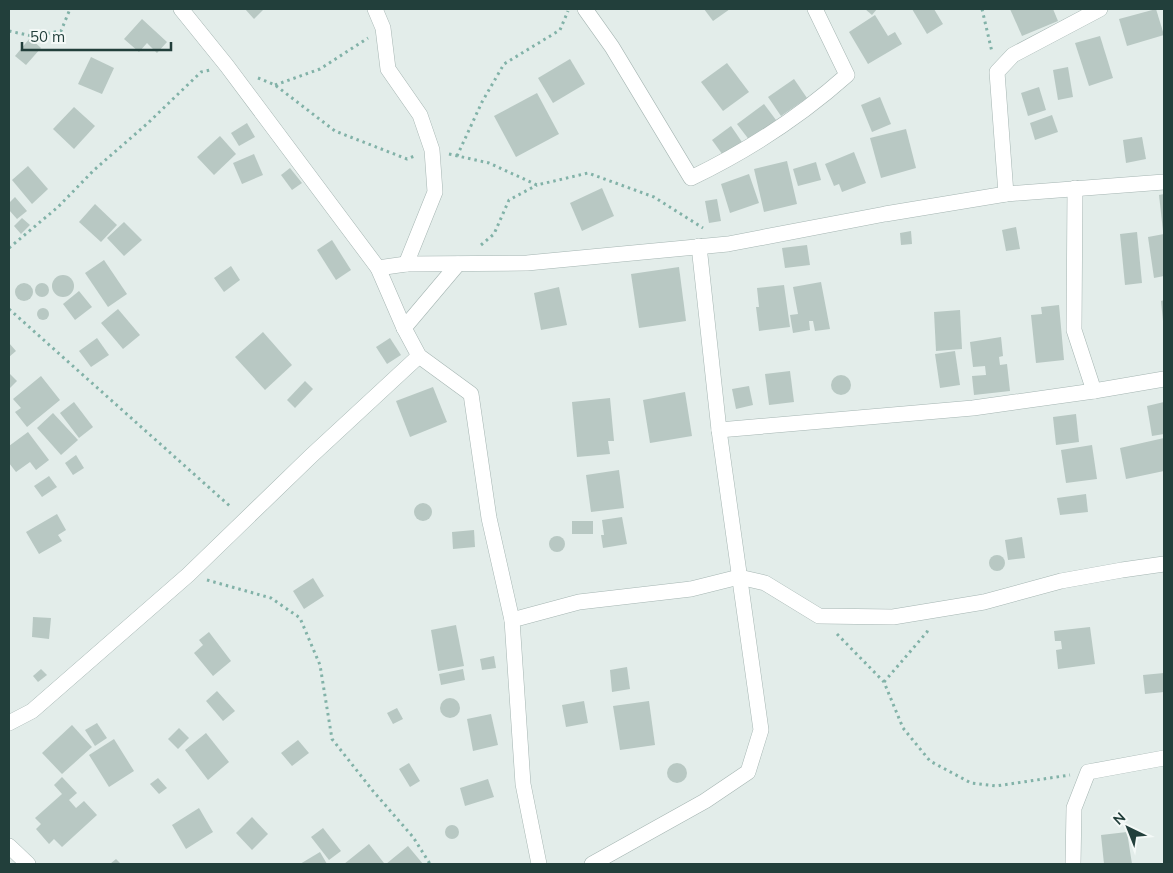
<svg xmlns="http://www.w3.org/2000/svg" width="1173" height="873" font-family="Mulish,sans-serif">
<rect width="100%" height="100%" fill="#e3edea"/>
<g fill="#b8c8c3">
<path d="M 245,9 L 264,9 L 254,19 Z"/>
<path d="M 704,9 L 730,9 L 713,21 Z"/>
<path d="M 865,9 L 877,9 L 872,15 Z"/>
<path d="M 912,9 L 934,9 L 943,24 L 927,34 Z"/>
<path d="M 1010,9 L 1053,9 L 1058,21 L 1022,36 Z"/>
<path d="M 1156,9 L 1164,35 L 1127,46 L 1119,19 Z"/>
<path d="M 875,15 L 888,36 L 895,32 L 902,44 L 868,64 L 849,32 Z"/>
<path d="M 142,19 L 167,42 L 157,53 L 147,43 L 139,52 L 124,39 Z"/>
<path d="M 1100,36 L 1113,78 L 1089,86 L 1075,43 Z"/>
<path d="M 30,38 L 41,48 L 26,65 L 15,56 Z"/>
<path d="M 91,57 L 114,68 L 102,94 L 78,84 Z"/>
<path d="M 570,59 L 585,84 L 553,103 L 538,78 Z"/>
<path d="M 727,63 L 749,92 L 723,111 L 701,82 Z"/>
<path d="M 1068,67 L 1073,97 L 1058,100 L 1053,70 Z"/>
<path d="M 794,79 L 807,98 L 781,116 L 768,97 Z"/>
<path d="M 1039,87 L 1046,110 L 1028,116 L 1021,93 Z"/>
<path d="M 537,93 L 559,134 L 516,157 L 494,116 Z"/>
<path d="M 880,97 L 891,124 L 872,132 L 861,105 Z"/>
<path d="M 764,104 L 776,120 L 750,141 L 737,124 Z"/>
<path d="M 74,107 L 95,126 L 74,149 L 53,129 Z"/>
<path d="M 1052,115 L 1058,132 L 1035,140 L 1030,123 Z"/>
<path d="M 247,123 L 255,137 L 239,146 L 231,133 Z"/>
<path d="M 731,126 L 744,145 L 725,158 L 712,140 Z"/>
<path d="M 906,129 L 916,168 L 881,178 L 870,138 Z"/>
<path d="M 220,136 L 236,154 L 214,175 L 197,157 Z"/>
<path d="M 1142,137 L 1146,159 L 1126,163 L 1123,140 Z"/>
<path d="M 854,152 L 866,183 L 842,192 L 839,184 L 834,186 L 825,164 Z"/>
<path d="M 254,154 L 263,175 L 242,184 L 233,163 Z"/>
<path d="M 787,161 L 797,204 L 764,212 L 754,169 Z"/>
<path d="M 816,162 L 821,180 L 798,186 L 793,169 Z"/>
<path d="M 28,166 L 48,189 L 32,204 L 12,180 Z"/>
<path d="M 290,168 L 302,183 L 292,190 L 281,175 Z"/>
<path d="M 749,174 L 759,203 L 730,213 L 721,184 Z"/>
<path d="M 602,188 L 614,216 L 582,231 L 570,203 Z"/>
<path d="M 1164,194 L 1164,231 L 1163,231 L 1159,195 Z"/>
<path d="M 15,197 L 27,211 L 17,219 L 9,210 L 9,203 Z"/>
<path d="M 717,199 L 721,221 L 709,223 L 705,201 Z"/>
<path d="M 95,204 L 117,225 L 101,242 L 79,222 Z"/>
<path d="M 22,218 L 30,225 L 21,234 L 14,226 Z"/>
<path d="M 124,222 L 142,240 L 124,256 L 107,238 Z"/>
<path d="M 1016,227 L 1020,249 L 1006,251 L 1002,230 Z"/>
<path d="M 911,231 L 912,244 L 901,245 L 900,233 Z"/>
<path d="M 1137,232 L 1142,283 L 1125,285 L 1120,234 Z"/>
<path d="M 1164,234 L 1164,276 L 1154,278 L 1148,237 Z"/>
<path d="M 332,240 L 351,270 L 336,280 L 317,250 Z"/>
<path d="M 807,245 L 810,265 L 785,268 L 782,248 Z"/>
<path d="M 104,260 L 127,294 L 108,307 L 85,273 Z"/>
<path d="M 231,266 L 240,280 L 224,292 L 214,278 Z"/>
<path d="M 679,267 L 686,321 L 639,328 L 631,274 Z"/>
<circle cx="63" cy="286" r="11"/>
<path d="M 821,282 L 830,329 L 815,331 L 813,321 L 809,321 L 810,330 L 793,333 L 790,315 L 798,314 L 793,287 Z"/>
<circle cx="24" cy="292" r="9"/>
<circle cx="42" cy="290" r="7"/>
<path d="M 784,285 L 790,327 L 759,331 L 756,307 L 759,307 L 757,288 Z"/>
<path d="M 559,287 L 567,325 L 541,330 L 534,293 Z"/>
<path d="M 79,291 L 92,307 L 75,320 L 63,304 Z"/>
<path d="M 1164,300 L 1164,321 L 1163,321 L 1161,301 Z"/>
<path d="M 1059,305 L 1064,360 L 1036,363 L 1031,315 L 1042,314 L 1041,307 Z"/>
<circle cx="43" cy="314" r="6"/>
<path d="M 118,309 L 140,335 L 123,349 L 101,323 Z"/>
<path d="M 960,310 L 962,349 L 936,351 L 934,312 Z"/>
<path d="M 263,332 L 292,365 L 265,390 L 235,357 Z"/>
<path d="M 1001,337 L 1003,356 L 999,357 L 1000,365 L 1007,364 L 1010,391 L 974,395 L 972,376 L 986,375 L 985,366 L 973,367 L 970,342 Z"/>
<path d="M 97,338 L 109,355 L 91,367 L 79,351 Z"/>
<path d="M 390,338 L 401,355 L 387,364 L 376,347 Z"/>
<path d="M 9,343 L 16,351 L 9,357 Z"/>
<path d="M 955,351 L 960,385 L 940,388 L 935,354 Z"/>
<path d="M 790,371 L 794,402 L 769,405 L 765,374 Z"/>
<path d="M 9,373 L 17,381 L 9,389 Z"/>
<circle cx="841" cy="385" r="10"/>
<path d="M 41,376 L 60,400 L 27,427 L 15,412 L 21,408 L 13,399 Z"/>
<path d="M 305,381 L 313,389 L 295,408 L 287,400 Z"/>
<path d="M 749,386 L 753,405 L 736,409 L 732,389 Z"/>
<path d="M 433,387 L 447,422 L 410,437 L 396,401 Z"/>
<path d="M 685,392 L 692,436 L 650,443 L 643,400 Z"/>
<path d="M 610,398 L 614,441 L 608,441 L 610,454 L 577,457 L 572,402 Z"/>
<path d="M 74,402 L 93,427 L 79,438 L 60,413 Z"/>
<path d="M 1164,402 L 1164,434 L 1152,436 L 1147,406 Z"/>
<path d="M 53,413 L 78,440 L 61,455 L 37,428 Z"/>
<path d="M 1076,414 L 1079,442 L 1056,445 L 1053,417 Z"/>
<path d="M 28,432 L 49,460 L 36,470 L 30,462 L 16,472 L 9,463 L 9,446 Z"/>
<path d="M 1164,438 L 1164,471 L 1126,479 L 1120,448 Z"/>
<path d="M 1092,445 L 1097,479 L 1066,483 L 1061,450 Z"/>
<path d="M 76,455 L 84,468 L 73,475 L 65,463 Z"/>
<path d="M 619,470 L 624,508 L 591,512 L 586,475 Z"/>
<path d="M 49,476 L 57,487 L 42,497 L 34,486 Z"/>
<path d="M 1086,494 L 1088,512 L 1060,515 L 1057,498 Z"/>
<circle cx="423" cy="512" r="9"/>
<path d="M 57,514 L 66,530 L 58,535 L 62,541 L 39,554 L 26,532 Z"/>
<path d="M 622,517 L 627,544 L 603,548 L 601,535 L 604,535 L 602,520 Z"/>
<rect x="572" y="521" width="21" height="13"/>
<path d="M 474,530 L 475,547 L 453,549 L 452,532 Z"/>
<circle cx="557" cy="544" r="8"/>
<path d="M 1022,537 L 1025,558 L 1008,560 L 1005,540 Z"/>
<circle cx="997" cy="563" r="8"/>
<path d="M 313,578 L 324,596 L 304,609 L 293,591 Z"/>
<path d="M 33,617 L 51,618 L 49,639 L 32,637 Z"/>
<path d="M 456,625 L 464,666 L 438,671 L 431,630 Z"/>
<path d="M 1090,627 L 1095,664 L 1058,669 L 1056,650 L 1062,649 L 1061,641 L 1055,641 L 1054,631 Z"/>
<path d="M 209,632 L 231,661 L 213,676 L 194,653 L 203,645 L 199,640 Z"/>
<path d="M 494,656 L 496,668 L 482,670 L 480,659 Z"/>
<path d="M 627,667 L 630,689 L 612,692 L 610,670 Z"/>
<path d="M 41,669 L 47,675 L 38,682 L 33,676 Z"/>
<path d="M 463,669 L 465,680 L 441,685 L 439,674 Z"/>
<path d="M 1164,673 L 1164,692 L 1145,694 L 1143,675 Z"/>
<path d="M 217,691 L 235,711 L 223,721 L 206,701 Z"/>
<circle cx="450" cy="708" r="10"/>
<path d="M 584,701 L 588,723 L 566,727 L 562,705 Z"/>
<path d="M 649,701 L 655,745 L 620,750 L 613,706 Z"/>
<path d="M 397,708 L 403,719 L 393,724 L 387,713 Z"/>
<path d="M 491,714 L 498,745 L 473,751 L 467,719 Z"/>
<path d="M 97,723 L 107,738 L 95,746 L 85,730 Z"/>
<path d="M 72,725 L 92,747 L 62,774 L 42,753 Z"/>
<path d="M 179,728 L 189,738 L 178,749 L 168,739 Z"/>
<path d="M 206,733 L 229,762 L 208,780 L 185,750 Z"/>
<path d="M 114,739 L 134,771 L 109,787 L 89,755 Z"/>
<path d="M 298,740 L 309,753 L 292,766 L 281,753 Z"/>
<path d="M 409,763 L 420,781 L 410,787 L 399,769 Z"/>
<circle cx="677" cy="773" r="10"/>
<path d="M 62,777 L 77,793 L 69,800 L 76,808 L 84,801 L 97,815 L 62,847 L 54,839 L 49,844 L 36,829 L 41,824 L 35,818 L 62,794 L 54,785 Z"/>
<path d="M 158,778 L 167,788 L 159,794 L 150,784 Z"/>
<path d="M 488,779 L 494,797 L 465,806 L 460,788 Z"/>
<path d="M 199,808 L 213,832 L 186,849 L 172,825 Z"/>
<path d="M 252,817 L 268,834 L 252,850 L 236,833 Z"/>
<circle cx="452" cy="832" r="7"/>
<path d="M 323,828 L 341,851 L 329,860 L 311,837 Z"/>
<path d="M 1127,832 L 1132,864 L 1104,864 L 1101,835 Z"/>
<path d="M 369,844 L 384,863 L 382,864 L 344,864 Z"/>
<path d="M 408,846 L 423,864 L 386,864 Z"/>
<path d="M 320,852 L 327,864 L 300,864 Z"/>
<path d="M 116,859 L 121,864 L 110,864 Z"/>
</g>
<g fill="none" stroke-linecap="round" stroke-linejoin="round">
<g stroke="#a5b5b2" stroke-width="16">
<g id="minor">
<path d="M 181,9 L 227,66 L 378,268 L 404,328 L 419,356 L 471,394 L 489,518 L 512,620 L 523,784 L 539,864"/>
<path d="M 375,9 L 383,28 L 388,69 L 420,115 L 432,150 L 435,192 L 406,264"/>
<path d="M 585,9 L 612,47 L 691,178 C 747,151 801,116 847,75 L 815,9"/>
<path d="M 1075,188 L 1074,330 L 1094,391"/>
<path d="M 1006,194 L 997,72 L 1013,55 L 1100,9"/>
<path d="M 378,268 L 406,264 L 527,263 L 728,244 L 885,214 L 1006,194 L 1164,182"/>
<path d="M 404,328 L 458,264"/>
<path d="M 719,430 L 973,408 L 1094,391 L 1164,379"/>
<path d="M 512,620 L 579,602 L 691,589 L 739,577 L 765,583 L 819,616 L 893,617 L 984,602 L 1061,581 L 1122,570 L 1164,564"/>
<path d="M 9,723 L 32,711 L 188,575 L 311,456 L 419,356"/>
<path d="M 9,846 L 28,864"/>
<path d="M 592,864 L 705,801 L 748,772 L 761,730 L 719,430 L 699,246"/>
<path d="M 1073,864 L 1074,808 L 1088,772 L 1164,758"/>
</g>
</g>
<g stroke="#82b2a8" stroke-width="3" stroke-dasharray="2.5 4" stroke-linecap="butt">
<path d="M 982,9 L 992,52"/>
<path d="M 9,31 L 32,36 L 61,31 L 70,9"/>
<path d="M 258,78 L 275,85 L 335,131 L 407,159 L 417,155"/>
<path d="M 275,85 L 320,69 L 368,38"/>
<path d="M 449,154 L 489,163 L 537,185 L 588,173 L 654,197 L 703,228"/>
<path d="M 457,156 L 482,102 L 504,64 L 560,30 L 568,11"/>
<path d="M 481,245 L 494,234 L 509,200 L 537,185"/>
<path d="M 9,248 L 58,207 L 94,170 L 148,123 L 201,72 L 210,70"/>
<path d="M 9,309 L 232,508"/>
<path d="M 207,580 L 271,598 L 300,618 L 320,665 L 332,739 L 373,791 L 413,837 L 430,864"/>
<path d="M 837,634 L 884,682 L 903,728 L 930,761 L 971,783 L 996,786 L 1070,775"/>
<path d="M 884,682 L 927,632 L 928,629"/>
</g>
<use href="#minor" stroke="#fff" stroke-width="15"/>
</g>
<rect width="1173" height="873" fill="none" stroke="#223f3b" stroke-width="20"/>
<g transform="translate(1128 828) rotate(317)" stroke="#f4f9f7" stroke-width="4" paint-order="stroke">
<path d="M0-4L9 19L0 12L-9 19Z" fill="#223f3b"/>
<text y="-8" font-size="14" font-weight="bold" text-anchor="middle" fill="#223f3b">N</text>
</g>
<path d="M22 42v8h149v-8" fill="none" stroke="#223f3b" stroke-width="2.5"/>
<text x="30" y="42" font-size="15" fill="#223f3b" stroke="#f4f9f7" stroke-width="4" paint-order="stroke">50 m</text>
</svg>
